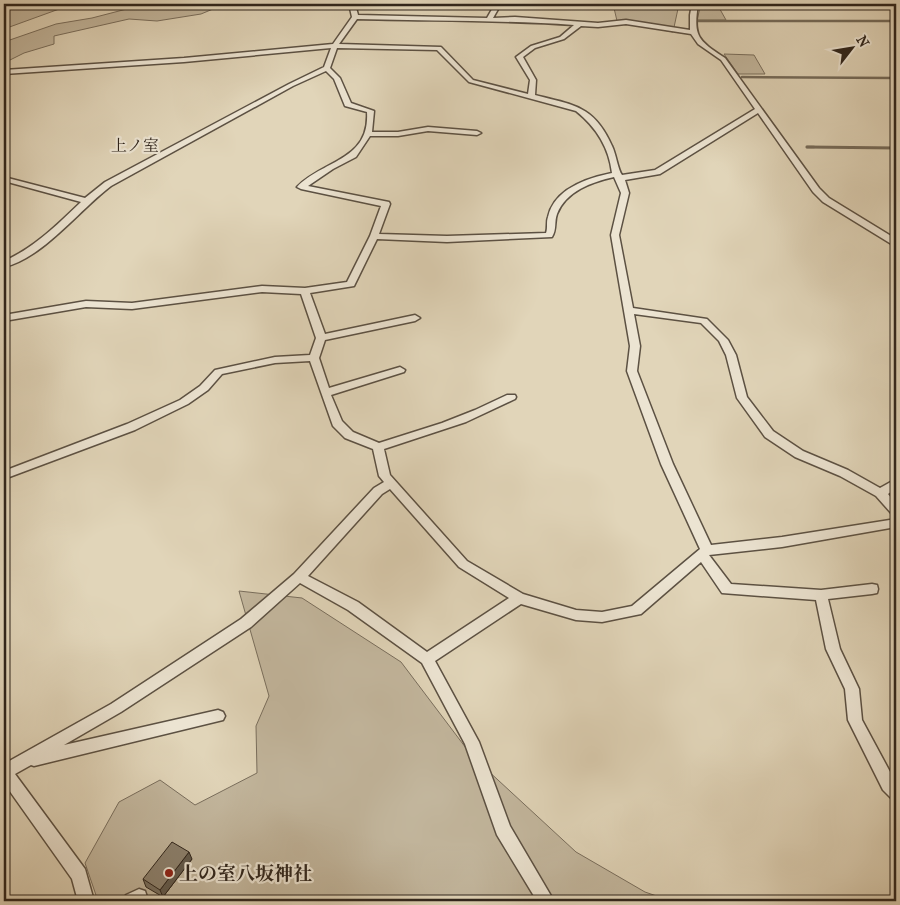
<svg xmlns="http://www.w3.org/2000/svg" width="900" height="905" font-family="'IM FELL French Canon','Noto Serif JP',serif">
<rect width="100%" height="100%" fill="#e1d5b9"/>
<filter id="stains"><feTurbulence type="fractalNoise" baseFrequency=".004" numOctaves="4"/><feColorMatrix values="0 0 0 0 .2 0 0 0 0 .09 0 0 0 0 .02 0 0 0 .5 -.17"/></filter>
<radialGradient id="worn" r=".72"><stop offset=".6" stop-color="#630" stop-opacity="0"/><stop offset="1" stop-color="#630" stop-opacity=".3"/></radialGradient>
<g fill="#c3b79e" stroke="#796e5d">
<path d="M 4,4 L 73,4 L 4,29 Z"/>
<path d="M 146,4 L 174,6 L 179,4 L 225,4 L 201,14 L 157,21 L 129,19 L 54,36 L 54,44 L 24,53 L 4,63 L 4,42 L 56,24 L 92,18 Z"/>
<path d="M 608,4 L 679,4 L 673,32 L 617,21 L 614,8 Z"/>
<path d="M 701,4 L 717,4 L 726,20 L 697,20 Z"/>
<path d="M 724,54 L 754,55 L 765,74 L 738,74 Z"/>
<path d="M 239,591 L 302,598 L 401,662 L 472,756 L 576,852 L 645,892 L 671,901 L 98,901 L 85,863 L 119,802 L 160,780 L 195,805 L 257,773 L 256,726 L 269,696 Z"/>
</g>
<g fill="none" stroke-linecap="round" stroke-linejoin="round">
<g stroke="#756b5a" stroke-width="2.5">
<path d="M 697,21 L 896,21"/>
<path d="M 742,77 L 896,78"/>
<path d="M 807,147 L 814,147"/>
</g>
<g stroke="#756b5a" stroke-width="3">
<path d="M 807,147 L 896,148"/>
<path d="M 894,237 L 896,237"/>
</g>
<g stroke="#5c5143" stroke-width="3">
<g id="minor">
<path d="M 349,4 L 355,4 L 358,15 L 487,18 L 495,4 L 501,4 L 493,18 L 515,17 L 598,23 L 626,20 L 690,30 L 690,15 L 692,4 L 698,4 C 693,37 698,40 725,58 L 819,188 L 829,198 L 896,239 L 896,246 L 893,245 L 823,202 L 813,192 L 758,113 L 660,174 L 625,180 L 629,193 L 619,235 L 633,308 L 707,319 L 728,340 L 736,355 L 747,397 L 773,431 L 803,451 L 848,470 L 880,488 L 896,479 L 896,488 L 888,494 L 896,504 L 896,515 L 892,514 L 876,496 L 840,476 L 795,457 L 765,437 L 737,398 L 726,355 L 719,341 L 701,323 L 634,314 L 640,346 L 637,371 L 673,464 L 711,545 L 782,537 L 896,519 L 896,527 L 782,547 L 709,555 L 731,584 L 821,590 L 872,584 L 877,585 L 878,589 L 877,593 L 872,594 L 828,599 L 840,649 L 859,689 L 862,720 L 896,783 L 896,800 L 891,798 L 883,790 L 848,720 L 845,689 L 826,649 L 816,600 L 722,593 L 701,562 L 641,614 L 636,615 L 602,622 L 576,620 L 521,604 L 435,661 L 479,742 L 510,826 L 554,901 L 537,901 L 497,835 L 465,744 L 422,663 L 348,610 L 300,583 L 251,627 L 121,712 L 64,745 L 218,710 L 223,712 L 225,716 L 223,720 L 34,766 L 31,765 L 15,774 L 85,869 L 94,901 L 78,901 L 72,879 L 4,783 L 4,764 L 111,704 L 241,619 L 294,574 L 374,488 L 384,482 L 379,476 L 373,449 L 345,438 L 333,426 L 310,361 L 275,363 L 222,374 L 208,390 L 188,404 L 135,430 L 4,479 L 4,471 L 127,424 L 180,400 L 200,386 L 215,370 L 275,357 L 310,355 L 316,338 L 301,294 L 262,292 L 132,309 L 86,307 L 4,321 L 4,315 L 86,301 L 132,303 L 262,286 L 305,288 L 347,282 L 370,236 L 381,206 L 301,189 L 297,187 C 323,160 370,161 367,112 L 345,106 L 334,79 L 326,71 L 293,86 L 111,186 C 79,210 43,258 4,267 L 4,261 C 34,248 57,225 81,202 L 4,181 L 4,177 L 85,198 L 105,182 L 289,84 L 324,67 L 331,48 L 184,62 L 4,74 L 4,70 L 184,58 L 333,44 L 352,17 ZM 357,19 C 429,21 502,20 574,25 L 560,37 L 531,46 L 516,57 L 530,80 L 528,94 L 473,80 L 441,47 L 339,44 ZM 626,24 L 691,34 L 698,44 L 721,60 L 755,109 L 655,170 L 622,175 C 618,170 616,154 612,146 C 594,105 573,105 535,95 L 536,80 L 523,57 L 535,48 L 564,39 L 581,26 L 598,27 ZM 337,48 L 437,50 L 469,82 L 576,111 C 596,127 609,147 612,173 C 587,178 554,189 548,217 C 546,222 548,227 546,233 L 447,236 L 379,234 L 390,204 L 389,202 L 308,186 L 333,169 L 356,157 L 370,136 L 398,136 L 428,131 L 477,135 L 481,133 L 477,131 L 428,127 L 398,132 L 372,132 L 374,111 L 351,103 L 340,78 L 330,68 ZM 614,177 L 621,193 L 611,235 L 630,346 L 627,371 L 661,464 L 700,549 L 632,606 L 602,612 L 576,610 L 523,594 L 467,561 L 390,475 L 384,449 L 466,422 L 515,399 L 516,397 L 515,395 L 507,395 L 475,410 L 442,423 L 379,443 L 353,432 L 342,421 L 331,395 L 404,372 L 405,370 L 400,367 L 329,388 L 319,358 L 325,340 L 415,321 L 420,318 L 415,315 L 325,334 L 310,293 L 354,286 L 377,239 L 447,242 L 552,237 C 557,229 554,222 557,214 C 566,191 592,182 614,177 ZM 390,489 L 459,567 L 509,598 L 427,652 L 358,602 L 308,576 L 382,494 Z"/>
<path d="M 139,889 L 145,891 L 147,897 L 146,901 L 124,901 L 126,895 Z"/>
</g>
</g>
<use href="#minor" fill="#ece4d2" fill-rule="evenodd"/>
</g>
<path fill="#786f5f" stroke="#2f251c" d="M 192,859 L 163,897 L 146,887 L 143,879 Z"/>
<path fill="#625a4d" stroke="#2f251c" d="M 189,852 L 192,859 L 163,897 L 160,890 Z"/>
<path fill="#8c816e" stroke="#2f251c" d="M 172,842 L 189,852 L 160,890 L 143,879 Z"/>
<circle fill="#8f2418" stroke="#ece4d2" stroke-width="2" cx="169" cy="873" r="5"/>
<g text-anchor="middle" stroke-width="4.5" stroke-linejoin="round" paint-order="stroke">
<g font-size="16" fill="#2f251c" stroke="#ece4d2">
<text x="135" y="151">上ノ室</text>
</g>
<g font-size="19" font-weight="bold" fill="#2f251c" stroke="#ece4d2" text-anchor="start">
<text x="179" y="880">上の室八坂神社</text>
</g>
</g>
<rect width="900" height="905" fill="none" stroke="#e1d5b9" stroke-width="20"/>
<rect x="5" y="5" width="890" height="895" fill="none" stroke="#2f251c" stroke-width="2.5"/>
<rect x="10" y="10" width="880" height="885" fill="none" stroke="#2f251c"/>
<g transform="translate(852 48) rotate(59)" stroke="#ece4d2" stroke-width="4" paint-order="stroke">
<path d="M0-4L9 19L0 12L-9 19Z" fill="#2f251c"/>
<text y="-8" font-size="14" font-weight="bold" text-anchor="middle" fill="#2f251c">N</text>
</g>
<rect width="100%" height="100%" filter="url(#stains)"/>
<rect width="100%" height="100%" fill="url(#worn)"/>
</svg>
